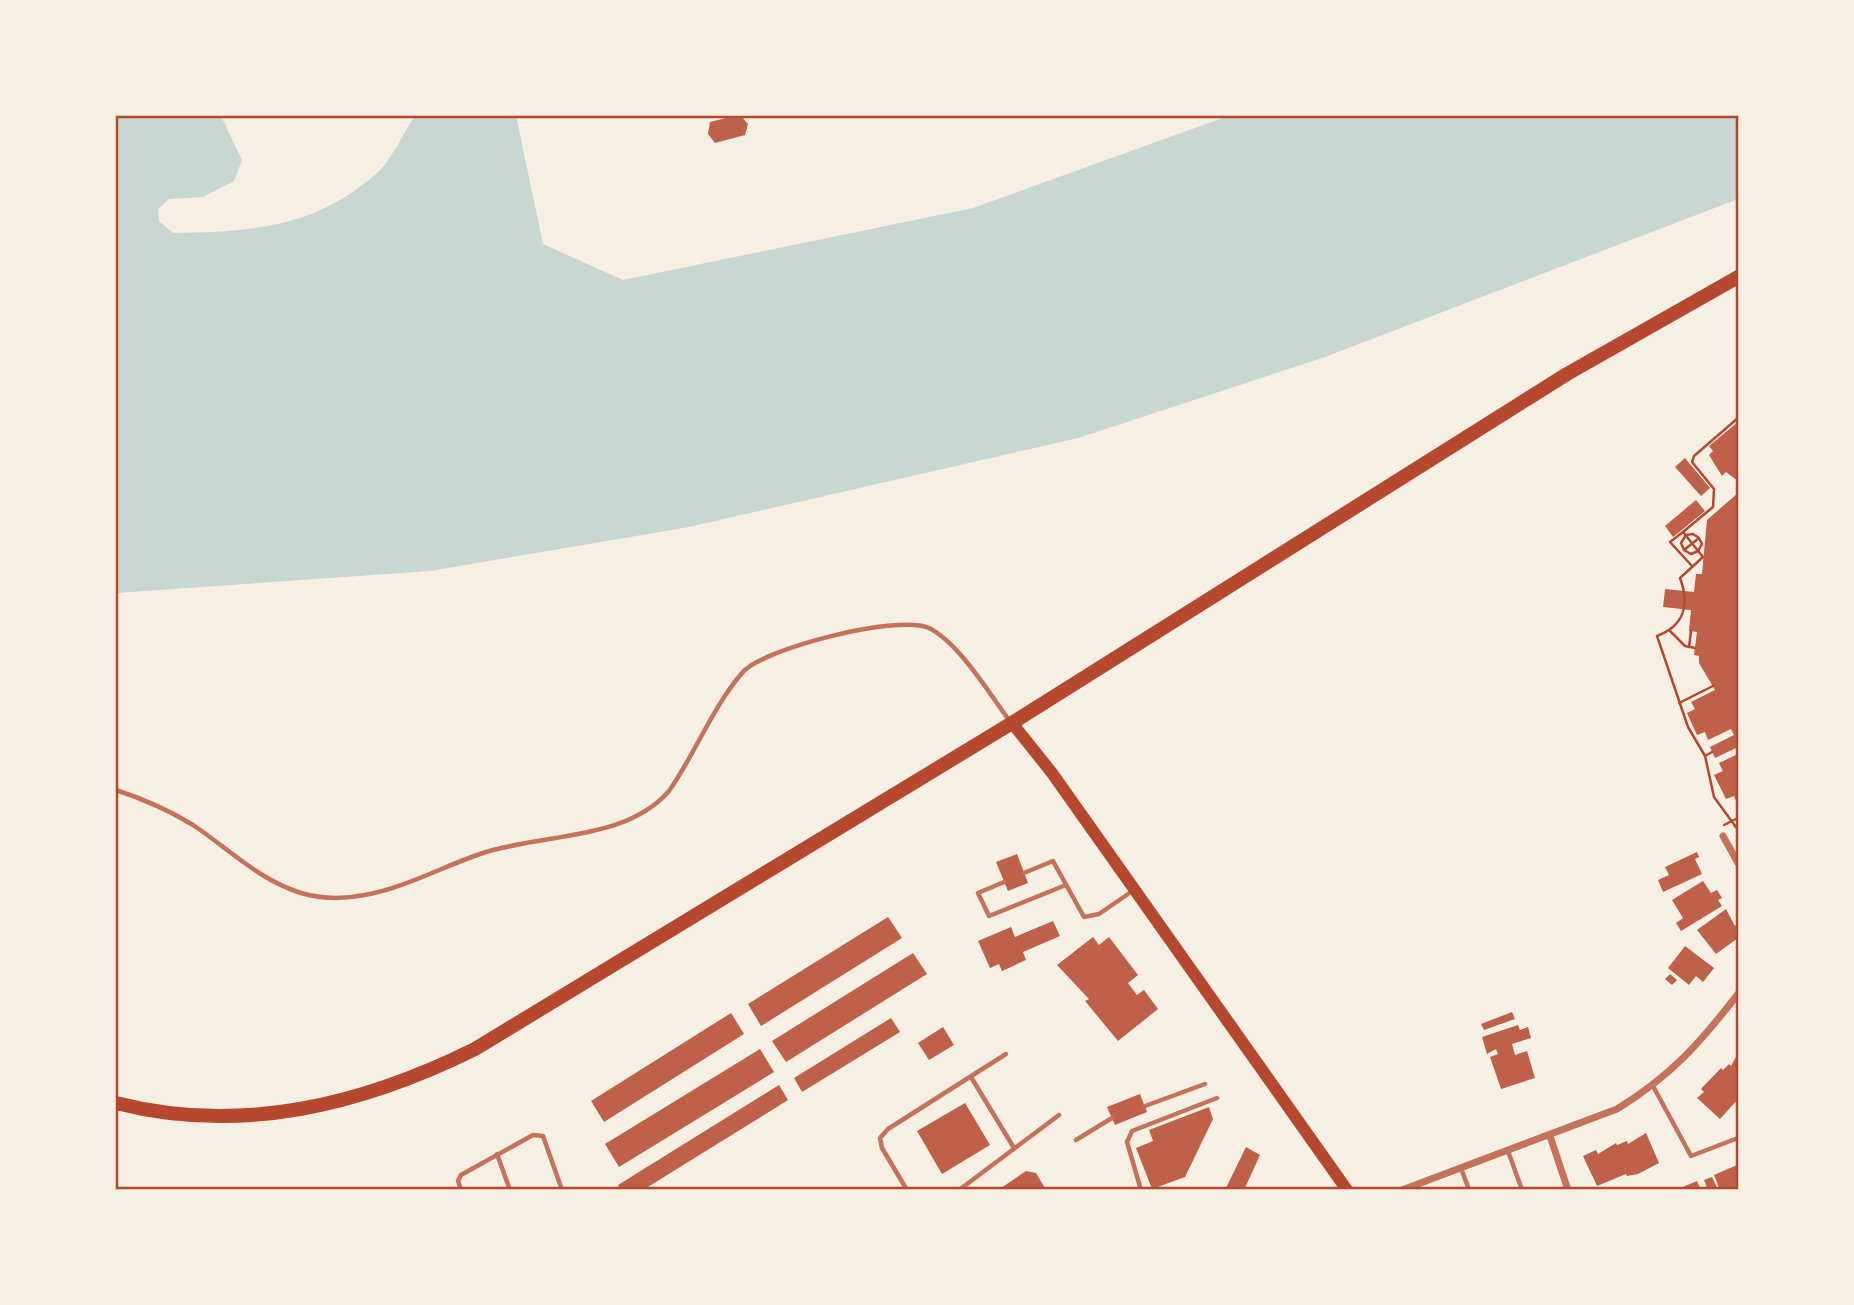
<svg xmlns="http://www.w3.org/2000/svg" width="1854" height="1305" font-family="'Golos Text',sans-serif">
<rect width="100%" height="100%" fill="#f6efe4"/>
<path fill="#c9d6d2" d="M 116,116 L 221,116 L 242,160 L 234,181 L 203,197 L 169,199 L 158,209 L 159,221 L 173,233 C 251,232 314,228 376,174 C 392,160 403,133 415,116 L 516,116 L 543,244 L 623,280 L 973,208 L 1228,116 L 1738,116 L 1738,199 L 1325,357 L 1078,438 L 689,527 L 430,571 L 116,593 Z"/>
<g fill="#bf614a">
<path d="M 735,116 L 741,116 L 748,124 L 745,135 L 715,143 L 708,134 L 710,122 Z"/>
<path d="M 1738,422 L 1738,481 L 1726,472 L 1722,476 L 1709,455 L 1713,451 L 1709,446 Z"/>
<path d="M 1685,458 L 1710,488 L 1701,496 L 1675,467 Z"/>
<path d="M 1738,493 L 1738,747 L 1715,758 L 1710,747 L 1734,735 L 1731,729 L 1708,740 L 1705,732 L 1697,735 L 1687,713 L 1695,709 L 1691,702 L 1715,690 L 1699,663 L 1699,656 L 1694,655 L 1697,632 L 1689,631 L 1691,610 L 1663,607 L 1665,589 L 1694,592 L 1696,574 L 1702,574 L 1707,520 Z"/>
<path d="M 1696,500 L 1705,511 L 1673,537 L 1665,526 Z"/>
<path d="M 1738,754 L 1738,806 L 1734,796 L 1726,799 L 1714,775 L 1723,771 L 1719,763 Z"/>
<path d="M 1697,852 L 1699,857 L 1695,859 L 1702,874 L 1663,892 L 1658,880 L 1669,875 L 1665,867 Z"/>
<path d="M 1017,854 L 1028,883 L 1008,891 L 996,862 Z"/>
<path d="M 1703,881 L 1711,893 L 1717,890 L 1722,898 L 1718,900 L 1722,906 L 1681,931 L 1676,923 L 1683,918 L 1672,900 Z"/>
<path d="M 1726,909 L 1735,926 L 1738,923 L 1738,938 L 1716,954 L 1697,930 Z"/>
<path d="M 888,917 L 902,938 L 761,1026 L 748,1004 Z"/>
<path d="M 1053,921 L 1060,936 L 1023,952 L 1026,960 L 1002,971 L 999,964 L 990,968 L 978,941 L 1011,927 L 1015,937 Z"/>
<path d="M 1093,937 L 1099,945 L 1109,937 L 1138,975 L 1128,983 L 1137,995 L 1144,990 L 1158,1009 L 1118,1041 L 1085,1001 L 1089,999 L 1057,965 Z"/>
<path d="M 1685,946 L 1714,968 L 1703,982 L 1696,976 L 1689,985 L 1668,968 Z"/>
<path d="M 913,953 L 927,974 L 786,1062 L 772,1041 Z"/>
<path d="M 1670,974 L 1677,980 L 1672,985 L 1665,979 Z"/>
<path d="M 1512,1012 L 1515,1019 L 1484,1030 L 1481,1024 Z"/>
<path d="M 731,1013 L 744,1034 L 604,1122 L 591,1101 Z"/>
<path d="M 891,1018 L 900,1032 L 802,1092 L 794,1078 Z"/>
<path d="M 1518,1025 L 1520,1030 L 1528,1027 L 1531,1038 L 1512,1044 L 1515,1055 L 1527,1051 L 1535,1078 L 1501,1089 L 1490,1057 L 1498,1054 L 1496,1049 L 1487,1054 L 1482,1037 Z"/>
<path d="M 943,1027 L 954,1045 L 929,1060 L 918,1043 Z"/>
<path d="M 760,1049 L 774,1072 L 619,1167 L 605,1144 Z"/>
<path d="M 1738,1053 L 1738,1099 L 1720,1119 L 1697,1098 L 1704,1092 L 1701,1089 L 1721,1068 L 1723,1070 L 1729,1064 L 1731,1066 Z"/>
<path d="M 779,1085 L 788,1100 L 643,1190 L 621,1190 L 618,1185 Z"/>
<path d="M 1140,1094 L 1147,1112 L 1115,1125 L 1107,1107 Z"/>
<path d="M 965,1103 L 990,1145 L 942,1174 L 917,1131 Z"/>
<path d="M 1209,1107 L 1213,1119 L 1185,1177 L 1152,1189 L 1136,1148 L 1153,1141 L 1149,1130 Z"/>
<path d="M 1646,1133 L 1659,1163 L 1638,1174 L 1627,1176 L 1626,1174 L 1597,1186 L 1583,1156 L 1596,1150 L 1598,1154 L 1616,1143 L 1617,1145 L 1627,1141 L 1628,1144 Z"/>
<path d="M 1246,1147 L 1260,1155 L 1244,1190 L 1225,1190 Z"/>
<path d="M 1737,1165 L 1738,1190 L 1720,1190 L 1714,1175 Z"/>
<path d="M 1026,1171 L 1036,1173 L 1046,1190 L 998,1190 Z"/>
<path d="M 1712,1177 L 1718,1190 L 1708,1190 L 1704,1180 Z"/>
<path d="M 1697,1181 L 1701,1190 L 1678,1190 L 1678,1189 Z"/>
</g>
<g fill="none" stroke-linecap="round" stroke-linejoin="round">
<g stroke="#b5482f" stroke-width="2.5">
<path d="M 1683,532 L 1713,507 L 1714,489 L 1692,462 L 1694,456 L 1738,418"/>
<path d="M 1684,550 L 1681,543 L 1686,535 L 1693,534 L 1699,538 L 1684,550 L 1691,554 L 1698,551 L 1702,544 L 1699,538"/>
<path d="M 1692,566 L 1670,542 L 1683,532 L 1703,557 L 1680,578 C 1690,605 1684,626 1657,636 L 1688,727 L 1705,756 L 1714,797 L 1738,830"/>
<path d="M 1670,631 L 1685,646 L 1695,648"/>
<path d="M 1689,647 L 1691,631"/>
<path d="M 1679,703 L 1713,686"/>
<path d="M 1705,756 L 1712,752"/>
<path d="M 1724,825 L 1738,818"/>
</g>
<g stroke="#c5725c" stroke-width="4.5">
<path d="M 116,790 C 143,799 169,810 193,825 C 229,849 259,880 301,893 C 321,899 344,899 365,895 C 404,888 442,867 480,854 C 540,833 625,842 669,791 C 695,754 712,708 742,673 C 763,648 899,614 929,628 C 959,643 989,693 1009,720"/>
<path d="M 1024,873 L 1053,861 L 1084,917 L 1099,914 L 1134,890"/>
<path d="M 1004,882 L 978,893 L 989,916 L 1066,885"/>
<path d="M 971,1077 L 1014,1148"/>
<path d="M 1653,1086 L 1691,1156 L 1738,1138"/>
<path d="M 1145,1106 L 1205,1084"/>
<path d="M 1076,1140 L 1112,1118"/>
<path d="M 1508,1151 L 1522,1190"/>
<path d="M 497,1154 L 510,1190"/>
<path d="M 1461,1168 L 1469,1190"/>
<path d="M 461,1190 L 458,1181 L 461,1175 L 533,1135 L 543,1136 L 562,1190"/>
<path d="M 907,1190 L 882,1148 L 880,1138 L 888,1129 L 1006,1054"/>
<path d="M 959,1190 L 1059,1115"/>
<path d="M 1141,1190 L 1127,1142 L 1132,1131 L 1217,1098"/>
</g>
<g stroke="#c5725c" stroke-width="7">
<path d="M 1723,836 L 1738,863"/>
<path d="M 1550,1136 L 1568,1190"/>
<path d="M 1402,1190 L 1617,1109 C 1671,1076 1700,1043 1738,994"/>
</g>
<path stroke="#b5482f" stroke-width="12" d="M 1012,723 L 1052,773 L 1347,1190"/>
<path stroke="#b5482f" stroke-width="14" d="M 116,1103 C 241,1135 362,1105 475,1049 L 1012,723 L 1567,374 L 1738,277"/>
</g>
<rect width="1854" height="1305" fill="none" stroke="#f6efe4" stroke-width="234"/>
<rect x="117" y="117" width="1620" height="1071" fill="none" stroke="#b5482f" stroke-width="2.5"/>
</svg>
